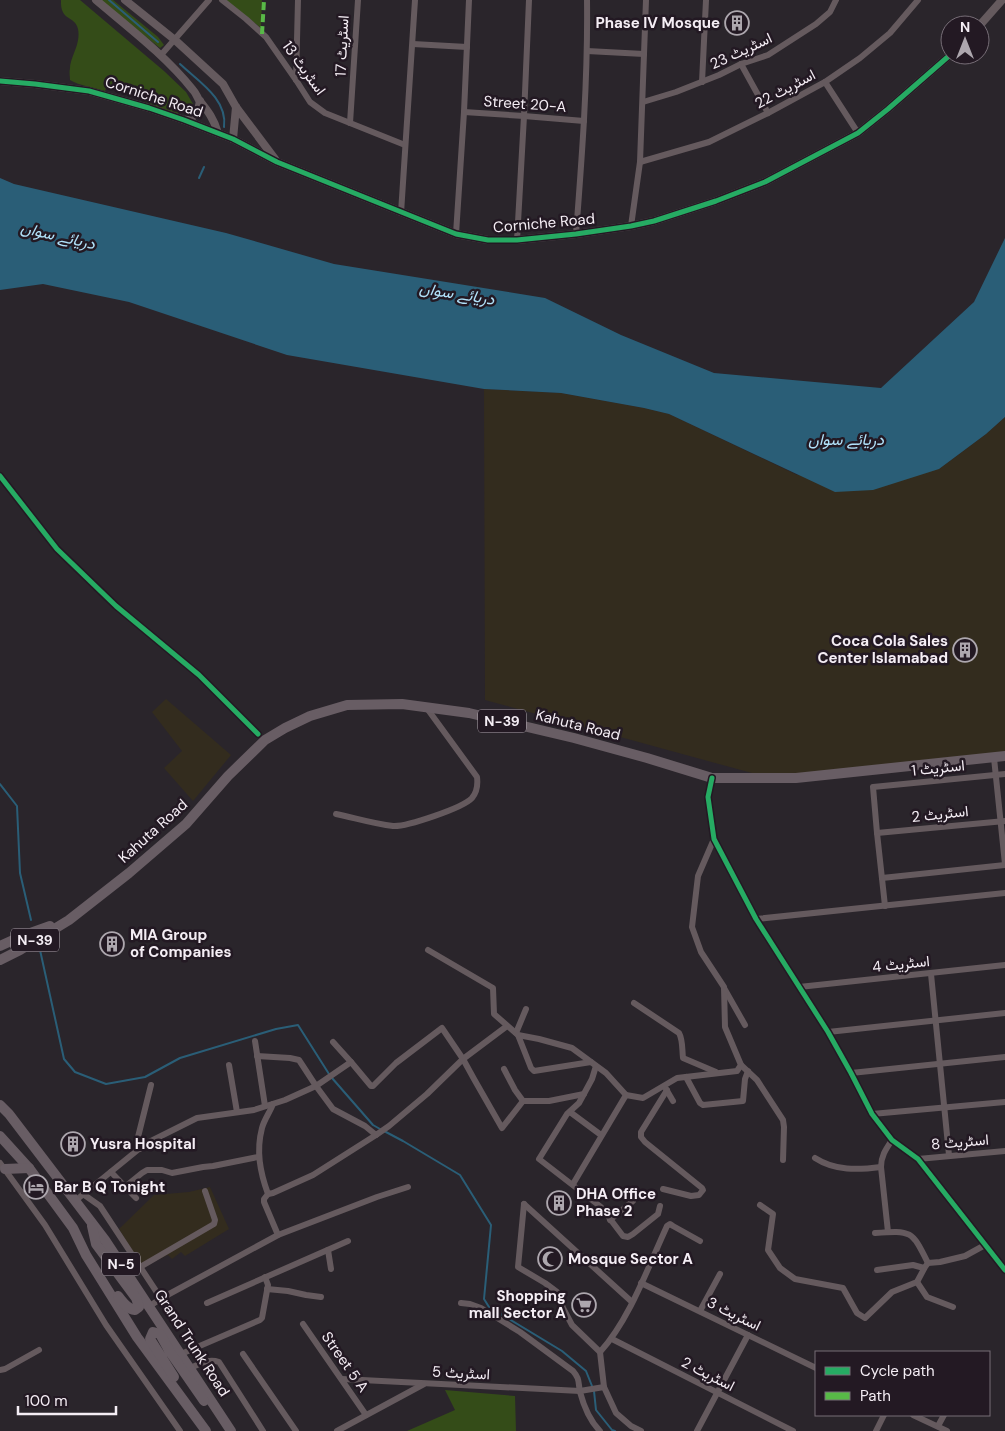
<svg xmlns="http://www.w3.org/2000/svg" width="1005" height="1431" font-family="'DM Sans',Vazirmatn,sans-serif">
<rect width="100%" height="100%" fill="#2a252b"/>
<g fill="#332c1e">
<path d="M 484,389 L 561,393 L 644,408 L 669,414 L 797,475 L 939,469 L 986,434 L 1005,417 L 1005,755 L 770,778 L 485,700 Z"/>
<path d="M 166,699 L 231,755 L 193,801 L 164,768 L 182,751 L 152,712 Z"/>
<path d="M 210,1187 L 229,1229 L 185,1256 L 181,1252 L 172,1259 L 168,1255 L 142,1267 L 119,1229 L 154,1195 L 189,1192 Z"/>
</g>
<g fill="#344c18">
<path d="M 61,0 L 80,0 L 164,71 L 186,92 L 193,104 L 185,112 L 176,114 L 143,101 L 142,96 L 107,86 L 105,91 C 93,87 80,86 70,80 C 70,77 69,72 70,68 C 71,55 81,44 78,29 C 75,15 60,22 61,0 Z"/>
<path d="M 99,0 L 113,0 L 158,37 L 164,45 L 160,48 Z"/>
<path d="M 225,0 L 262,0 L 261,28 Z"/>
<path d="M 445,1390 L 515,1396 L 516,1431 L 407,1431 L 455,1410 Z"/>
</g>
<path fill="#2a5e77" d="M 0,178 L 14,184 L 226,233 L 334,264 L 545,298 L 621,335 L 714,373 L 881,388 L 974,302 L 1005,238 L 1005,417 L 986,434 L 939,469 L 873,490 L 835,492 L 669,414 L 644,408 L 561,393 L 484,389 L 287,355 L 129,302 L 43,284 L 0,290 Z"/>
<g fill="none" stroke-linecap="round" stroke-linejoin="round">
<g stroke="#2a5e77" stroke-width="2">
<path d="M 109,0 L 158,42"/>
<path d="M 180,64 C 198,81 228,99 224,127"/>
<path d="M 199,178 L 204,167"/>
<path d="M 0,784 L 17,806 L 20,873 L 31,920"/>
<path d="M 40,950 L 64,1059 L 75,1072 L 106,1084 L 145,1077 L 180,1058 L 276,1029 L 298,1025 L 329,1074"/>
<path d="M 332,1078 L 373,1125 L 380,1129"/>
<path d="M 384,1131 L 403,1141 L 460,1175 L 491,1225 L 484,1299 L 489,1307 L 562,1351 L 586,1371 L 592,1386"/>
<path d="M 594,1391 L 596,1410 L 612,1430 L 615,1431"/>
</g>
<g stroke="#655a5e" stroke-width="6">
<path d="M 222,0 L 246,19 L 266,37 L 296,80 L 310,102 L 325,113 L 405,145"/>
<path d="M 413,44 L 467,47"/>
<path d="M 587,51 L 644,54"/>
<path d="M 161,55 L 209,0"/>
<path d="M 741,64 L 768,113"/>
<path d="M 296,80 L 298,0"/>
<path d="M 702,82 L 706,0"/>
<path d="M 825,82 L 858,133"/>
<path d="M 643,102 L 676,92 L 719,75 L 741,64 L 768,55 L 816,24 L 830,12 L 836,0"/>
<path d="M 464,112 L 524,116 L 584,121"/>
<path d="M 350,123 L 358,0"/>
<path d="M 640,162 L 709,142 L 768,113 L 825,82 L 860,58 L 890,33 L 918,0"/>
<path d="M 401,213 L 415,0"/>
<path d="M 631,226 L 640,162 L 646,0"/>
<path d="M 456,234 L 464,112 L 469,0"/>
<path d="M 576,234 C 582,156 588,78 587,0"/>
<path d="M 517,240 L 524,116 L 529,0"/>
<path d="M 0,476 L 57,549 L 116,606 L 199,675 L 258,734"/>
<path d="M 994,758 L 1005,864"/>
<path d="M 712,778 L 708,797 L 714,839 L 756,919 L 828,1032 L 851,1073 L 872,1114 L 892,1140 L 918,1159 L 1005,1270"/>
<path d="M 336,814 C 355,818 374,824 393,826 C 406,827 463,808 472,798 C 477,792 478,785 477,777 L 426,707"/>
<path d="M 877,833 L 1005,821"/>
<path d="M 882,878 L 1005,865"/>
<path d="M 885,906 L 877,833 L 873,787 L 1005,774"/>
<path d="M 756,919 L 1005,893"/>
<path d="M 428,950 L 493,988 L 494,1014 L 518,1035 L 539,1039 L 572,1048 L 606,1073 L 626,1095"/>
<path d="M 931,974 L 949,1155"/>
<path d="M 799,987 L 1005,965"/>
<path d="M 724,988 L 745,1025"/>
<path d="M 634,1003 L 679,1033 C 683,1040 682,1050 683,1058 L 716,1072"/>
<path d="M 828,1032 L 1005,1013"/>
<path d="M 516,1033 L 526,1009"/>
<path d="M 518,1035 L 531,1068 L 534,1071 L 591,1062"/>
<path d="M 255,1041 L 265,1106"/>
<path d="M 333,1042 L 351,1062 L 316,1086 L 333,1109 L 365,1126 L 376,1135 L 389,1126 L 427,1094 L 463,1059 L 507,1026"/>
<path d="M 351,1062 L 371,1086 L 373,1086 L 396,1063 L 442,1028 L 463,1059 L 474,1079 L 502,1128 L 523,1101"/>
<path d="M 229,1065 L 237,1112"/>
<path d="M 741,1065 L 757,1080 L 783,1120 L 784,1127 L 783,1160"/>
<path d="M 596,1066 L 592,1079 L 579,1103 L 567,1114 L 539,1159 L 601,1207 L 623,1236 L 628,1237 L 633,1234 L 658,1214 L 660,1206"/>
<path d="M 504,1069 L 515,1090 L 523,1101 L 549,1101 L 584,1094"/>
<path d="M 851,1073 L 1005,1057"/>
<path d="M 686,1077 L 700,1103 L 703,1105 L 743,1101 L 745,1079 L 748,1071"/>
<path d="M 666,1089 L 673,1101"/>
<path d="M 570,1112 L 601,1135"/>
<path d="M 872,1114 L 1005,1102"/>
<path d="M 140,1149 L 138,1137 L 151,1085"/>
<path d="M 815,1158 C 835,1171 858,1170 881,1167"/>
<path d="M 918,1159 L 1005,1151"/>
<path d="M 0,1163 L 45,1225 L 106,1325 L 180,1431"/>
<path d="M 111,1172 L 136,1198"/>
<path d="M 573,1184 L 626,1095 L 643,1098 L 677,1078 L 737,1071 L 741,1065 L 725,1027 L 724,987 L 701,952 L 692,927 L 698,876 L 714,839"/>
<path d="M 126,1186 L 142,1173 L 147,1170 L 162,1170 L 172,1173 L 203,1167 L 213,1166 L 258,1157"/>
<path d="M 663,1189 L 691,1196 L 699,1195 L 703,1190 L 702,1188 L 645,1142 L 641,1137 L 641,1132 L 667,1090"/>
<path d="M 83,1194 L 100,1206 L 158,1294 L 160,1299 L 150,1306"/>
<path d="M 268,1194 C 260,1172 256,1151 262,1128 C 264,1120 270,1112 273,1104"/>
<path d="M 75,1201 L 145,1144 L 197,1118 L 254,1110 L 285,1100 L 316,1086 L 299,1060 L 290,1058 L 257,1056"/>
<path d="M 524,1204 L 518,1267 L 545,1283 L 557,1292 L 560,1297 L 563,1308 L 572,1325 L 600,1352 L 604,1387 L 616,1413 L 631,1426 L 641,1431"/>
<path d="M 524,1204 L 632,1302"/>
<path d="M 760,1205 L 773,1214 L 768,1250 L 780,1268 L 795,1279 L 843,1288 L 857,1313 L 865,1318 L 892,1292 L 917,1282 L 925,1267 L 928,1263 L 940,1262 L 965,1256 L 985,1245"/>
<path d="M 610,1220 L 633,1201"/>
<path d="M 888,1232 L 881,1167 C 881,1156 886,1149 892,1140"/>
<path d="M 875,1233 C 912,1230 912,1231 928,1263"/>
<path d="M 278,1235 L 264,1202 L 264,1199 L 268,1194 L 273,1193 L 313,1175 L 376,1135"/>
<path d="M 328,1250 L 331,1269"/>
<path d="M 877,1270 L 913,1265 L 924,1268"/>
<path d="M 128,1274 L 214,1224 L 215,1220 L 205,1191"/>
<path d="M 917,1282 L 927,1297 L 953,1307"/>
<path d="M 641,1283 L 816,1368"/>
<path d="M 267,1289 L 288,1291 L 306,1295 L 321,1297"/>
<path d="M 160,1299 L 278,1235 L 377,1197 L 408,1187"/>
<path d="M 207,1303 L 348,1241"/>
<path d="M 461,1303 L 470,1304 L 481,1308 L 520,1332 L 573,1371 C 580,1379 578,1382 580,1392 C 584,1407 589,1420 600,1431"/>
<path d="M 700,1311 L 720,1274"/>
<path d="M 303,1324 L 366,1415"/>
<path d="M 612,1339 L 793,1431"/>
<path d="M 600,1352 C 630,1319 648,1267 667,1226 L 670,1224 L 673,1226 L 700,1241"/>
<path d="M 181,1354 L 260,1320 L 262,1318 L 268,1285 L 265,1277"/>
<path d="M 243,1354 L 296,1431"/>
<path d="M 190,1368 C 200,1364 208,1358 219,1362 L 263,1431"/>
<path d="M 0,1370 L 5,1369 L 39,1350"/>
<path d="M 342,1379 L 580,1391 L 604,1387"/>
<path d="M 913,1415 L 947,1431"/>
<path d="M 938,1426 L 944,1415"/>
<path d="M 337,1431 L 424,1384"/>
<path d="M 697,1431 L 748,1335"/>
<path d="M 876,1431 L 884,1415"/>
</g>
<g stroke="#655a5e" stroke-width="8">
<path d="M 96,0 C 129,28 166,56 193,90 C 196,93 197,97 199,100 C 208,111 214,119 218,133"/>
<path d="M 125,0 L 175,40 L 223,84 L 236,107 L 275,159"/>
<path d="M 980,25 L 1002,0"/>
<path d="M 0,81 L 35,84 L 89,91 L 149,108 L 184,120 L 233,139 L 277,162 L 456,234 L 488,240 L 517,240 L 576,234 L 631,226 L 654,221 L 716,201 L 765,182 L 858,133 L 888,109 L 950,55"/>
<path d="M 184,120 L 191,119 L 198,110 L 200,101"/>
<path d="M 233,139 L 236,107"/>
</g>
<g stroke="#685d64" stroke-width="10">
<path d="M 0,946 L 22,936 L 50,926"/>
<path d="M 0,960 L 20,950 L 69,920 L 129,873 L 186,824 L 228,776 L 265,740 L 285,728 L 310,716 L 347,705 L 402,704 L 469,713 L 574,738 L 647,758 L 712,778 L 796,778 L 1005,756"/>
<path d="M 0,1105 L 9,1114 L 105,1240 L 231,1431"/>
<path d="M 0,1136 L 29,1168 L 73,1228 L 86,1255 L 137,1337 L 206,1431"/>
<path d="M 5,1169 L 29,1168"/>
<path d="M 92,1226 L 96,1244 L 136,1298 L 139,1307 L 135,1310 C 127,1309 123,1302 118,1296"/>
<path d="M 174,1377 L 150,1339 L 153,1332 L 160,1334 L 170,1352 L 204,1401"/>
</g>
<path stroke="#58b947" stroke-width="4" stroke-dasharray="8 4" stroke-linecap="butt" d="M 262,34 L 264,0"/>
<g stroke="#231923" stroke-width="8">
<g id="cycleway">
<path d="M 0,81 L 35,84 L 89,91 L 149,108 L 184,120 L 233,139 L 277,162 L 456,234 L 488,240 L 517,240 L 576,234 L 631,226 L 654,221 L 716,201 L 765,182 L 858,133 L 888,109 L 950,55"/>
<path d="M 0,476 L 57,549 L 116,606 L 199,675 L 258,734"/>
<path d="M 712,778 L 708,797 L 714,839 L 756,919 L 828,1032 L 851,1073 L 872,1114 L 892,1140 L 918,1159 L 1005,1270"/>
</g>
</g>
<use href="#cycleway" stroke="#26ab63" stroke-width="5"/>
</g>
<defs>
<g id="building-ring" transform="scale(1.25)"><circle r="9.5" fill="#231923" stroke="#ada7ae" stroke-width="1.5"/><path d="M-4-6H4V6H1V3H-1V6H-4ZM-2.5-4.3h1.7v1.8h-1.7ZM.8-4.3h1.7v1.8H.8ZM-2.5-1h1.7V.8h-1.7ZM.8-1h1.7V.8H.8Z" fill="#ada7ae"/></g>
<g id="hotel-ring" transform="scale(1.25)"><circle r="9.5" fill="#231923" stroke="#ada7ae" stroke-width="1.5"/><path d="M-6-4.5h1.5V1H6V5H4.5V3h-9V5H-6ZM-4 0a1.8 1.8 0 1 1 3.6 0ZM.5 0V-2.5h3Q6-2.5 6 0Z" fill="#ada7ae"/></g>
<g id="mosque-ring" transform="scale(1.25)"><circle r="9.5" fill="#231923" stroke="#ada7ae" stroke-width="1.5"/><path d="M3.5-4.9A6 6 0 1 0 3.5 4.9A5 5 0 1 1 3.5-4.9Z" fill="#ada7ae"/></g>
<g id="supermarket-ring" transform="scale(1.25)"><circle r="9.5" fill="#231923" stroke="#ada7ae" stroke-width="1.5"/><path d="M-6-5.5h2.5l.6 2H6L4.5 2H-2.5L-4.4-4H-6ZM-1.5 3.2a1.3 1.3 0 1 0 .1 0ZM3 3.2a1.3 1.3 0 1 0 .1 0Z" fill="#ada7ae"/></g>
</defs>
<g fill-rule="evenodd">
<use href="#building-ring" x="737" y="23"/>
<use href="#building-ring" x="965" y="650"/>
<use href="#building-ring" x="112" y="944"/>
<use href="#building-ring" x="73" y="1144"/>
<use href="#hotel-ring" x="36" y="1187"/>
<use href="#building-ring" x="559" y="1203"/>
<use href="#mosque-ring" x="550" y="1259"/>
<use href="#supermarket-ring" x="584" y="1305"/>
</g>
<g text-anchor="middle" stroke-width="5" stroke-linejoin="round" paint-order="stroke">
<g fill="#231923" stroke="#b5adb5" stroke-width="1">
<rect x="478" y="709.5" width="48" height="23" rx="4"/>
<rect x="11" y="928.5" width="48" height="23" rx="4"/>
<rect x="102" y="1252.5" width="38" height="23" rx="4"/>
</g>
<g font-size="14" font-weight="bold" fill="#f4edf4">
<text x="502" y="726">N-39</text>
<text x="35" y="945">N-39</text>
<text x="121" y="1269">N-5</text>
</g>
<g font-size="15" font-weight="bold" fill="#f4edf4" stroke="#231923" text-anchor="start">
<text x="720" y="28" text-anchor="end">Phase IV Mosque</text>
<text x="948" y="646" text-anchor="end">Coca Cola Sales<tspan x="948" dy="17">Center Islamabad</tspan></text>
<text x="130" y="940">MIA Group<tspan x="130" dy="17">of Companies</tspan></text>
<text x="90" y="1149">Yusra Hospital</text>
<text x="54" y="1192">Bar B Q Tonight</text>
<text x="576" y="1199">DHA Office<tspan x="576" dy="17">Phase 2</tspan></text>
<text x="568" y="1264">Mosque Sector A</text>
<text x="566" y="1301" text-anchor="end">Shopping<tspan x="566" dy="17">mall Sector A</tspan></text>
</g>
<g font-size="15" fill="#f4edf4" stroke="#231923">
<text transform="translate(342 46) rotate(-87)" y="5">اسٹریٹ 17</text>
<text transform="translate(741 51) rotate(-25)" y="5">اسٹریٹ 23</text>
<text transform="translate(304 68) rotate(54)" y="5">اسٹریٹ 13</text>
<text transform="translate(785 89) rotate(-28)" y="5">اسٹریٹ 22</text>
<text transform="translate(154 97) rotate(18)" y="5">Corniche Road</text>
<text transform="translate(525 104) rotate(4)" y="5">Street 20-A</text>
<text transform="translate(544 223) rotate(-5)" y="5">Corniche Road</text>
<text transform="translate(578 725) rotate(14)" y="5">Kahuta Road</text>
<text transform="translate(938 768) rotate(-6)" y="5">اسٹریٹ 1</text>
<text transform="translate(940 814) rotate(-6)" y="5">اسٹریٹ 2</text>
<text transform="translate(153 831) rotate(-42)" y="5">Kahuta Road</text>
<text transform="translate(901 964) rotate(-6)" y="5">اسٹریٹ 4</text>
<text transform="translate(960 1142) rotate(-5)" y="5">اسٹریٹ 8</text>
<text transform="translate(734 1314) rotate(26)" y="5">اسٹریٹ 3</text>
<text transform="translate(192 1343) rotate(57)" y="5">Grand Trunk Road</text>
<text transform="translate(345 1362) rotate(55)" y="5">Street 5 A</text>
<text transform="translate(461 1373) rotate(3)" y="5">اسٹریٹ 5</text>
<text transform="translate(708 1374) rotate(27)" y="5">اسٹریٹ 2</text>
</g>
<g font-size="16" font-style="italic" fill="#b1e2fa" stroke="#231923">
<text transform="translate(58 235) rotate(13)" y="6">دریائے سواں</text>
<text transform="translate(457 293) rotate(9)" y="6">دریائے سواں</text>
<text x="846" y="445">دریائے سواں</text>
</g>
</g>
<rect x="815" y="1351" width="175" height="65" fill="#231923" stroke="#776e77"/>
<rect x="825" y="1367" width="25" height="8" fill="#26ab63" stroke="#776e77"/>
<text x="860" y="1376" font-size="15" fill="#f4edf4">Cycle path</text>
<rect x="825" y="1392" width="25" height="8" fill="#58b947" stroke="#776e77"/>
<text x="860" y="1401" font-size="15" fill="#f4edf4">Path</text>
<g transform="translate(965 40)"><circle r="24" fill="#231923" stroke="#776e77"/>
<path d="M0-4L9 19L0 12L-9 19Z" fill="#ada7ae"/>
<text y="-8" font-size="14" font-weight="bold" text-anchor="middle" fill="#f4edf4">N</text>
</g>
<path d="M18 1406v8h98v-8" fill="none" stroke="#f4edf4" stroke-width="2.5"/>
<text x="25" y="1406" font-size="15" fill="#f4edf4" stroke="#231923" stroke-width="4" paint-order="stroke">100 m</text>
</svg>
